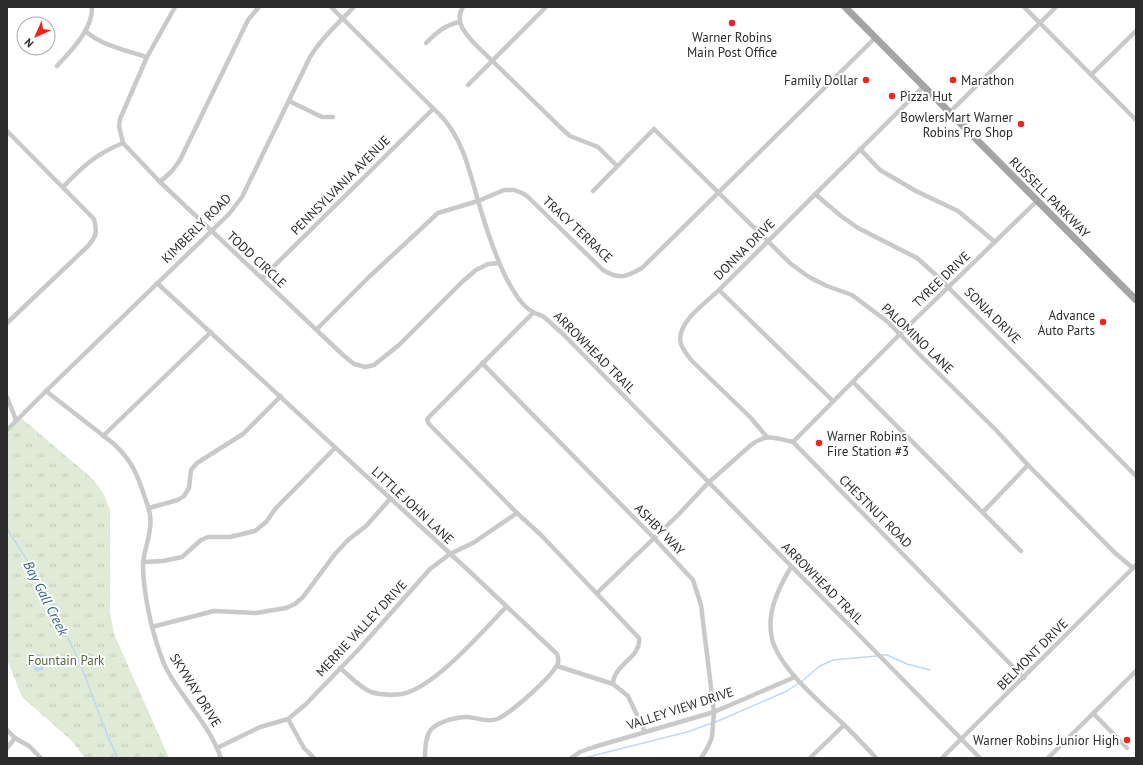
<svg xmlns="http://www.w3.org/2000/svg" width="1143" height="765" font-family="'PT Sans',sans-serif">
<defs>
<pattern id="park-tufts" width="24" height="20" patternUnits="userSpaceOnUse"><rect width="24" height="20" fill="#e0ebd7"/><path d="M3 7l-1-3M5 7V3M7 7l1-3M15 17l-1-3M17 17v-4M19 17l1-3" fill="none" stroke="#c0cab9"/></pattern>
</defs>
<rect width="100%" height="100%" fill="#fff"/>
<path fill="url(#park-tufts)" d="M 20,417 L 93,479 L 103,493 L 110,510 L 110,613 L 114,634 L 169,758 L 85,758 L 71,740 L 22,697 L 7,659 L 7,430 Z"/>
<path fill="#c1d8ee" d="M 40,654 L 44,670 L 35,672 L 31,656 Z"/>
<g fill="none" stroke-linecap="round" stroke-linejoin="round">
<g stroke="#c1d8ee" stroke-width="1.5">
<path d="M 7,529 C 34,569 57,613 77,657 C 92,690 101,725 118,758"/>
<path d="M 881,655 L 887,655 L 907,664 L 930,670"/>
<path d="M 584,758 L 687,732 L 718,721 L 787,691 L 802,681 L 820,666 L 833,660 L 877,656"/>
</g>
<g stroke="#c9c9c9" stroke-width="4.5">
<path d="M 175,7 L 147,57 L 120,119 L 119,126 L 123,143 L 160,182 L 343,355 L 354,364 L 365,367 L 374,365 L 399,345 L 462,282 L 476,270 L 488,264 L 499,263"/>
<path d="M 331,7 L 442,117 C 463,141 468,166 477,197 C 485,225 497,265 513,290 C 517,297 525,308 533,312 C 537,315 540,314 544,317 C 550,322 556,328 562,333 L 980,758"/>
<path d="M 463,7 C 454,21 465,33 474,43 L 560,127 L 570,136 L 598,147 L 617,166"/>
<path d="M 1024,7 L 1136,120"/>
<path d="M 85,31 C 103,46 125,50 147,57"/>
<path d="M 426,43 C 436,33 445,25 459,22"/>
<path d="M 57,66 C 71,51 93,29 92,7"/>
<path d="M 1091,75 L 1136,31"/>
<path d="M 468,85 L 546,7"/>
<path d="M 289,101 L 322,117 L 333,117"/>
<path d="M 950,112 L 1056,7"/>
<path d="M 7,131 L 94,219 C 97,231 97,236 88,246 L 7,323"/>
<path d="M 860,149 L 880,170 L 916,191 L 958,211 L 995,242"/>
<path d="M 160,182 L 172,171 L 180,160 L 248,20 L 259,7"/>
<path d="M 63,187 C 83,166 96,154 123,143"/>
<path d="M 593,191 L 654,129 L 791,264 L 809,277 L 827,286 L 852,295 L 888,322 L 920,355 L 996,430 L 1028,465 L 1115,553 L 1133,568"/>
<path d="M 815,194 L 841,216 L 858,228 L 917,258 L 936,275 L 1136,476"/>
<path d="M 262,278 L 433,109"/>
<path d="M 157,283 L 468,570 L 557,654 C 558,657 559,660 558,663 C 553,676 510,714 497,719 C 487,723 476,717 467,717 C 456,717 436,722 430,731 C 425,738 425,750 425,758"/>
<path d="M 719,290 L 833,401"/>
<path d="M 533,313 L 429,417 L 427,420 L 429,424 L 517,513 L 541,535 L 639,638 C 642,657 613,665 613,684"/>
<path d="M 317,329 L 369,277 L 438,213 L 478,201 L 504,190 L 514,190 L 522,193 L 527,196 L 603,270 C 620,280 626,277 642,268 L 876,37"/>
<path d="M 482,363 L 654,538 L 693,580 L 701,605 L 714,712 L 712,737 L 708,747 L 701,758"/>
<path d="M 853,382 L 1021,551"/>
<path d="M 46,391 L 114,444 C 131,460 137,473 144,495 C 148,506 152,516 150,528 C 149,540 144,551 143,564 C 143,585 147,606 152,627 C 156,641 160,657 167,670 C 184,701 209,724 221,758"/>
<path d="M 7,397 L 16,420"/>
<path d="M 7,430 L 46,391 L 229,214 L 242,197 L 310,57 C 322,38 338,23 354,7"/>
<path d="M 103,436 L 211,332"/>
<path d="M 767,437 L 750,417 L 692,361 C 688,356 683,350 681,344 C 675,323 706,303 719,290 L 924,86"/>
<path d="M 793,442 L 900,334 L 1037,201"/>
<path d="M 149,508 L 178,500 L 184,496 L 189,488 L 191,470 L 197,463 L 243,434 L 281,396"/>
<path d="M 983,512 L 1028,465"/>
<path d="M 143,562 L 163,561 L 182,557 L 201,540 L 208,537 L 230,537 L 255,531 L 266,522 L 276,508 L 335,448"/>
<path d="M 791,567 C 778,589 766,613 772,639 C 780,669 820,702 842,723 C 854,734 865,746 876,758"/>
<path d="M 597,593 L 678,515 L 708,483 L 751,445 C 767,433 775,438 793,442 L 1024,678"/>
<path d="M 152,627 L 214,611 L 256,613 L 286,608 L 295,604 L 303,597 L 335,554 L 348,540 L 366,526 L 390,499"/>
<path d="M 557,666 L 613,684 L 628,696 L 645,732"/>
<path d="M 340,668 C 350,676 359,687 371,692 C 380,695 392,695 402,694 C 434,688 483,631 506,607"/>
<path d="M 1093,713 L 1127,748"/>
<path d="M 288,719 L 304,748 L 314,758"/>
<path d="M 7,730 L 15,738 L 29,746 L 41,758"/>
<path d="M 7,748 L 15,738"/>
<path d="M 217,748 L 260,727 L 288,719 L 305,705 L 359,649 L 430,569 L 450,554 L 473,543 L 517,513"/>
<path d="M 571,758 L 580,752 L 594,747 L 714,712 L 795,677"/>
<path d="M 810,758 L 844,725"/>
<path d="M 942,758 L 1136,565"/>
<path d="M 1048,758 L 1136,671"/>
</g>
<path stroke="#a4a4a4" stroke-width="7" d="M 845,7 L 1136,300"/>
</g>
<g fill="#f4231c" stroke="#fff" stroke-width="1.5">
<circle cx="732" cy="23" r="4"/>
<circle cx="866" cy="80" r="4"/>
<circle cx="953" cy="80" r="4"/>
<circle cx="892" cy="96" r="4"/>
<circle cx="1021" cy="124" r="4"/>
<circle cx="1103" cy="322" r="4"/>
<circle cx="819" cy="443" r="4"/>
<circle cx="1127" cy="740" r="4"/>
</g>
<g text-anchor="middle" stroke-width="4" stroke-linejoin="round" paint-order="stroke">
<g font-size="13" fill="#2c2c2c" stroke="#fff" text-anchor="end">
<text x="732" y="42" text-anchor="middle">Warner Robins<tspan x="732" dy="15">Main Post Office</tspan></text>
<text x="858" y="85">Family Dollar</text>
<text x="961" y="85" text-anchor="start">Marathon</text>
<text x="900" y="101" text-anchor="start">Pizza Hut</text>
<text x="1013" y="122">BowlersMart Warner<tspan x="1013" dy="15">Robins Pro Shop</tspan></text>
<text x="1095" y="320">Advance<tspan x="1095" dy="15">Auto Parts</tspan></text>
<text x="827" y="441" text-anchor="start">Warner Robins<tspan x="827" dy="15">Fire Station #3</tspan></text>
<text x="1119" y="745">Warner Robins Junior High</text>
</g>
<g font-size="13" fill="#2c2c2c" stroke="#fff">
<text transform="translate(340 185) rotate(-45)" y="5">PENNSYLVANIA AVENUE</text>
<text transform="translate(1050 197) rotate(45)" y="5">RUSSELL PARKWAY</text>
<text transform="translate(196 228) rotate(-45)" y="5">KIMBERLY ROAD</text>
<text transform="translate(578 229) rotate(43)" y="5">TRACY TERRACE</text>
<text transform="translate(744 249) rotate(-45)" y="5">DONNA DRIVE</text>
<text transform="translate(257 259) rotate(43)" y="5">TODD CIRCLE</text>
<text transform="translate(941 279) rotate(-44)" y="5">TYREE DRIVE</text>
<text transform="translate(993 315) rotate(45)" y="5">SONJA DRIVE</text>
<text transform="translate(918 338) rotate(44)" y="5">PALOMINO LANE</text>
<text transform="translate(595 352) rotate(45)" y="5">ARROWHEAD TRAIL</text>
<text transform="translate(413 505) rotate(43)" y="5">LITTLE JOHN LANE</text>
<text transform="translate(876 511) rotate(45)" y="5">CHESTNUT ROAD</text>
<text transform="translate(660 529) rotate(46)" y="5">ASHBY WAY</text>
<text transform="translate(823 583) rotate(45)" y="5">ARROWHEAD TRAIL</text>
<text transform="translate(361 628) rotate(-47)" y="5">MERRIE VALLEY DRIVE</text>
<text transform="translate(1032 654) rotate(-45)" y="5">BELMONT DRIVE</text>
<text transform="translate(196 690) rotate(58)" y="5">SKYWAY DRIVE</text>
<text transform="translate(680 708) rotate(-18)" y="5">VALLEY VIEW DRIVE</text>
</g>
<g font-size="13" fill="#496b36" stroke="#fff">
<text x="66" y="665">Fountain Park</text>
</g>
<g font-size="14" font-style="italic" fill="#346594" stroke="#fff">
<text transform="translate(46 598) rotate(63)" y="5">Bay Gall Creek</text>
</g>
</g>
<rect width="1143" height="765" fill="none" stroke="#2c2c2c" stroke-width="16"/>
<g transform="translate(36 36) rotate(225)"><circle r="19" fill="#ffffff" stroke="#ababab"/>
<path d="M0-3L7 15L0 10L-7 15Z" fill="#f4231c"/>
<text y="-6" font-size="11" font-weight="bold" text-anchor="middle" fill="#2c2c2c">N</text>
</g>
</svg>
